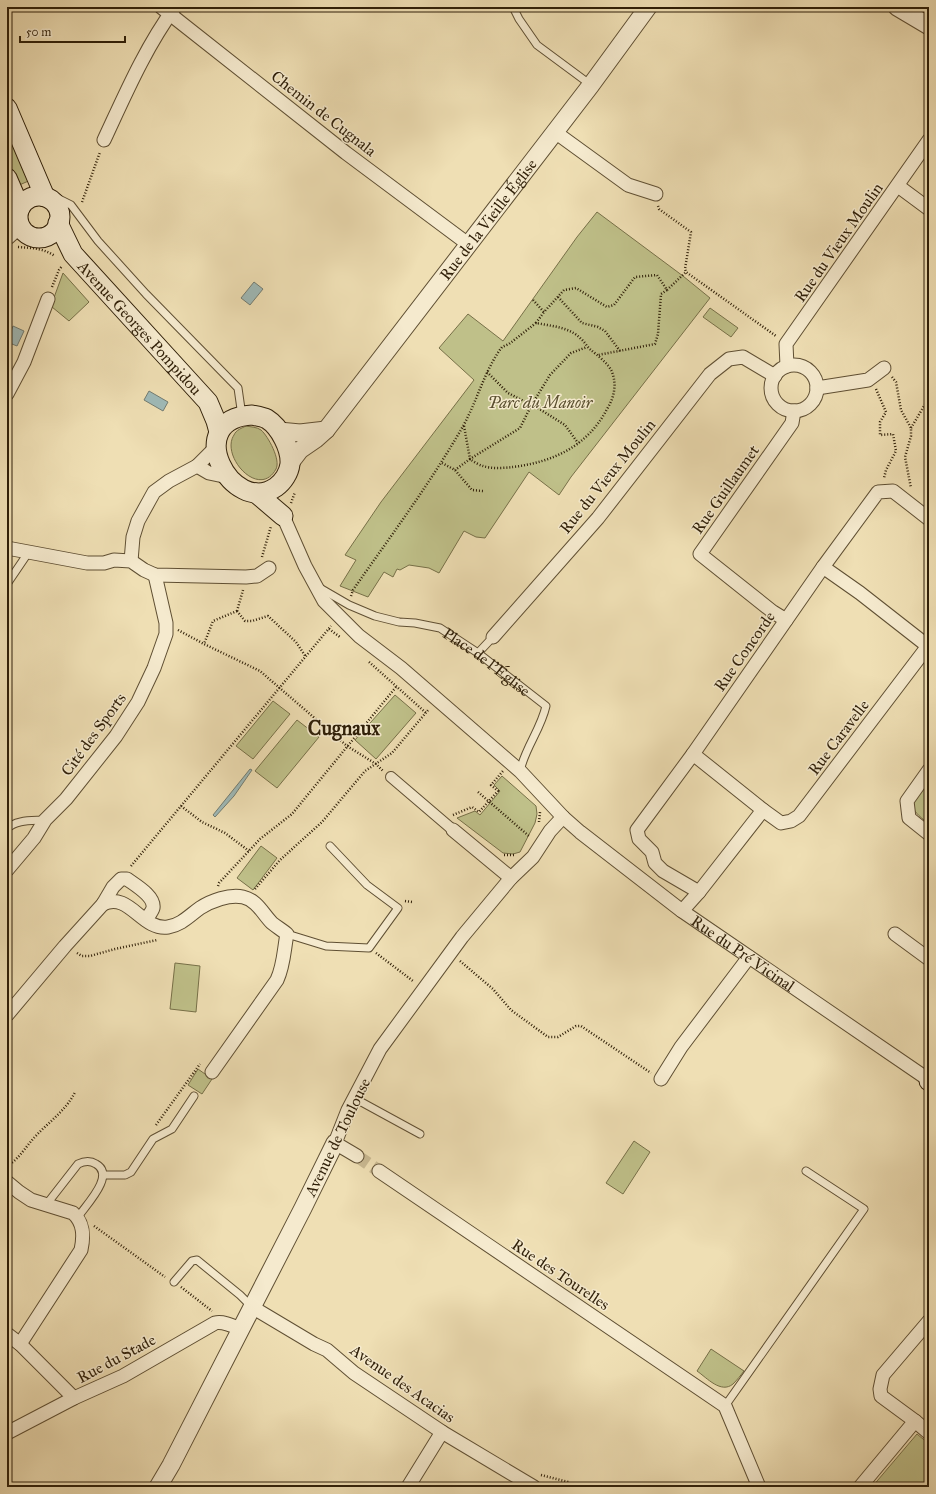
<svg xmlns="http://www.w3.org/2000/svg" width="936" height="1494" font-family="'IM FELL Great Primer',serif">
<rect width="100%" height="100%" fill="#efdfb4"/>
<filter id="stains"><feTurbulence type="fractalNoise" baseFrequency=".005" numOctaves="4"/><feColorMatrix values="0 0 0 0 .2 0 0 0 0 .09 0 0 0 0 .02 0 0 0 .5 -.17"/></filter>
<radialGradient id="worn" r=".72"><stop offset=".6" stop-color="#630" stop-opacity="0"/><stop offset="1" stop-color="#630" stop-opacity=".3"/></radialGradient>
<g fill="#bfc089" stroke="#777048">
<path d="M 7,117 L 33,179 L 17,186 L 7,162 Z"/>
<path d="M 597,212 L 683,276 L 710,298 L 571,477 L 559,495 L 529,472 L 485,538 L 476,537 L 464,531 L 439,573 L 429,568 L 409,565 L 400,570 L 397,569 L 393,577 L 384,572 L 368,597 L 340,586 L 356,560 L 345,555 L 381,502 L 474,380 L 439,348 L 468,314 L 503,341 L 577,237 Z"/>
<path d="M 63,273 L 89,302 L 69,321 L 52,307 L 52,303 Z"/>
<path d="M 710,308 L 738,328 L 731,337 L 703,317 Z"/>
<path d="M 246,426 C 251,427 257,427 261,430 C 268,436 281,460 276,469 C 259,500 220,456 234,435 C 236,430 242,428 246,426 Z"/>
<path d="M 395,695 L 416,713 L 376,759 L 355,740 Z"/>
<path d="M 273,701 L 290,714 L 253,759 L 236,746 Z"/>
<path d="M 297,720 L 319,737 L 277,788 L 255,771 Z"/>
<path d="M 502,776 L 536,806 L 537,814 L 535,823 L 520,852 L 513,854 L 503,853 L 457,818 L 475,811 L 480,815 L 500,791 L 494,785 Z"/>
<path d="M 929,783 L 929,824 C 906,806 910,805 927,784 Z"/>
<path d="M 261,846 L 277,858 L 253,890 L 237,878 Z"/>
<path d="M 175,963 L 200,966 L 196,1012 L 170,1009 Z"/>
<path d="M 198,1069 L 212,1079 L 202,1094 L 188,1085 Z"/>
<path d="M 634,1141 L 650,1152 L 623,1194 L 606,1183 Z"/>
<path d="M 711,1349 L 744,1371 C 741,1375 737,1380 733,1384 C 721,1394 707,1378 697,1371 Z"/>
<path d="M 917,1434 L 929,1444 L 929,1479 L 922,1487 L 872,1487 Z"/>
</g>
<g fill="#9fbab8" stroke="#727c72">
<path d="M 254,282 L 263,289 L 250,305 L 241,298 Z"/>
<path d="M 13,326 L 24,331 L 17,346 L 7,342 Z"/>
<path d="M 149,391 L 168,402 L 163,411 L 144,400 Z"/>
<path d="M 250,769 L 252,770 L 234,796 L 215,817 L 213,815 Z"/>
</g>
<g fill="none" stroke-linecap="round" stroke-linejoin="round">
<path stroke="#c9b992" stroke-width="13" stroke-dasharray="13 6" stroke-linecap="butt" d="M 357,1156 L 379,1171"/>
<g stroke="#5f4f33" stroke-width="9">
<g id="service">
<path d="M 513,7 L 519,19 L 537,45 L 591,85"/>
<path d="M 45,197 L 55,197 L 71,205 L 98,241 L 146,294 L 238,388 L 242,416"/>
<path d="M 7,584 L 28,553"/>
<path id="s1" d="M 318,587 L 349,605 L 375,616 L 399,622 L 415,623 L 440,628 L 478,653 L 546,706 C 541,729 525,748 520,771"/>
<path d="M 478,653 L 493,637"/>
<path d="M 7,829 C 16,819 33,821 45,820"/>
<path d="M 287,934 L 326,946 L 369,948 L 398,908 L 367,885 L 330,846"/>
<path d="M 354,1098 L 420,1134"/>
<path d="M 104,1175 L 125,1175 L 131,1172 L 153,1139 L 172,1129 L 194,1096"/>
<path d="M 46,1205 L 78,1164 C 84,1161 90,1160 96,1164 C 116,1175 86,1205 78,1217"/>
<path d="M 174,1282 L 192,1261 L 197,1260 L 240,1295 L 252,1307"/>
<path d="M 725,1406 L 864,1209 L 806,1171"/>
</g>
</g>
<g stroke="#5f4f33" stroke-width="12">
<path id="pedestrian" d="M 391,777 L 453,830"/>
</g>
<g stroke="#5f4f33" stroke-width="15">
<g id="minor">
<path d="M 161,7 L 346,153 L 468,244"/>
<path d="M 555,132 L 628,185 L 656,194"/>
<path d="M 104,140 C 125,95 145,48 175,7"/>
<path d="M 898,186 L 929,209"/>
<circle cx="794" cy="388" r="23"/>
<path d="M 787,366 L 786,344 L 929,140"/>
<path d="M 817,388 L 868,380 L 884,368"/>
<path d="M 7,394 L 24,362 L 48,299"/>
<path d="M 197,466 L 209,473 L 228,477"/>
<path id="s2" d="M 283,516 L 305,566 L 324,601 L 359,636 L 401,668 L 520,771 L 563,817 L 580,832 L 682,911 L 929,1080"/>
<path d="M 7,548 L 87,563 L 104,563 L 114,560 L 131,561 L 144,570 L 155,575 L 246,577 L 257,576 L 269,568"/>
<path d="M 131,561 L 133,537 L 138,521 L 154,492 L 169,481 L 197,466 L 216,447"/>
<path d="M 823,567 L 860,593 L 929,647"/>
<path d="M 786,620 L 773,612 L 700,554 L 792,423 L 794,411"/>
<path d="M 493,637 L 598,518 L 710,374 L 729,359 L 743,357 L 775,376"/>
<path d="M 693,754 L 823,567 L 878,492 L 893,491 L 929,519"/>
<path d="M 929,770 L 907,801 L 909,818 L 929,834"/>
<path d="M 453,830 L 511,878"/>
<path d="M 7,870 L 34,838 L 45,820 L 66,799 L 116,736 L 138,702 L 154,668 L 166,634 L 166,623 L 155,575"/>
<path d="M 699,892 L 663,871 L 655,863 L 652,852 L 639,839 L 637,830 L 693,754 L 763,810 L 781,823 L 791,821 L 799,816 L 928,646"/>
<path d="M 103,904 C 129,891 142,931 168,927 C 181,925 189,916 200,908 C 211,901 229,894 243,897 C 257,900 263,914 272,923 C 277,927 282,930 287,934 C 284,949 284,965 277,980 L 212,1072"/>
<path d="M 682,911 L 699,892 L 763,810"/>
<path d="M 895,934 L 929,959"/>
<path d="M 7,1015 L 65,946 L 103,904 L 113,887 L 121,879 L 127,879 C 135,885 155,896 153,908 C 152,912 148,916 146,920"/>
<path d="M 661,1079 L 681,1047 L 749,957"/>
<path d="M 357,1156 L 335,1143 L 348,1110 L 380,1049 L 462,937 L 511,878 L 533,857 L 550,831 L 563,817"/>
<path d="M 379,1171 L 725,1406 L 759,1487"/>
<path d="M 7,1182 L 19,1192 L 31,1200 L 73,1213 C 84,1223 84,1236 81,1250 L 20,1344"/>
<path d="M 252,1307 L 314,1344 L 327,1350 L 354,1373 L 442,1432 L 534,1487"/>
<path d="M 7,1334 L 20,1344 L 74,1398"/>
<path d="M 915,1421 L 929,1433"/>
<path d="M 7,1433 L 74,1398 L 123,1376 L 215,1323 C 223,1321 233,1326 240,1329"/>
<path d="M 408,1487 L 442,1432"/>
<path d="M 860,1487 L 915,1421 L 881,1396 L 880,1389 L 883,1375 L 929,1321"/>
</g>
</g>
<g stroke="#5f4f33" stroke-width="19">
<g id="tertiary">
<path d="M 897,7 L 929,26"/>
<path d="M 7,236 L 19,225"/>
<path d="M 279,431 L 300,433 L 326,430"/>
<path id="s3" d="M 290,463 L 300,450 L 316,439 L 326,430 L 591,85 L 648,7"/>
<path d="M 158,1487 L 171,1465 L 303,1208 L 335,1143"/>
</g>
</g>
<g stroke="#2f1f08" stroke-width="21">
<g id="secondary">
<path d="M 7,108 L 45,197"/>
<path d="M 7,178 L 20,208"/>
<circle cx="39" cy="217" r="21"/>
<path id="s4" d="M 58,223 L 73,254 L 208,402 L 216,421 L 219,432"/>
<path d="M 252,415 C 257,416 263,417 267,419 C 280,427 291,449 290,464 C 289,473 283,482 276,487 C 232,518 180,419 252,415 Z"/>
<path d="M 256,493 L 283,516"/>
<path d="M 929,1080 L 929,1081"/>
</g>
</g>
<g stroke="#2f1f08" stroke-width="2.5" stroke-dasharray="1 2" stroke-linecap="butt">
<path d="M 7,85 L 10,92"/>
<path d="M 82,202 L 100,152"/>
<path d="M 658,206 L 659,209 L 691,232 L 685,269 L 686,272 L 776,336"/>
<path d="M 18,247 C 32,248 43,248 55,256"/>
<path d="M 52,287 L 59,270 L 62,266"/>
<path d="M 667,290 L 686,272"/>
<path d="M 558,297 L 582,323 L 598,327 L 605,331 L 620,351"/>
<path d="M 533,300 L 544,312 L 564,290 L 576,288 L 607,307 L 614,305 L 635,277 L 657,275 L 667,290 L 661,294 L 658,334 L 655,344 L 598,355"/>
<path d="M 536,323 L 544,312"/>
<path d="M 487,372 L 508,393 L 541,410 L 565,425 L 578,443"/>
<path d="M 892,377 L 896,382 L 901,410 L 911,428 L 911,436 L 905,457 L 911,488"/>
<path d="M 876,389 L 886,412 L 880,422 L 880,435 L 893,434 L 896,451 L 886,470 L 884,478"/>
<path d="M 464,426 L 470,459 L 520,428 L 531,406 L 550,375 L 571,353 L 587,347"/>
<path d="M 911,428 L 927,401 L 929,400"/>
<path d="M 442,463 L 455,470 L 472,490 L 483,491"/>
<path d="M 291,503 L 295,492"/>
<path d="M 262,557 L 271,526"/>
<path d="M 351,596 L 353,590 C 390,537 429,485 462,428 C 477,402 484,371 502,347 L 509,344 L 536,323 C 551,326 570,327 581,339 C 585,342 587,347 591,350 C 597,355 609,364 612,372 C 617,385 614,398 607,409 C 588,446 553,462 513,467 C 504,468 492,469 483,466 C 479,465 474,462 470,459 L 455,470"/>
<path d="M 237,611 L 213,621 L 204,644 L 260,671 L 347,746 L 376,764 L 383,771"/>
<path d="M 237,611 L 243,590"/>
<path d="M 237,611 L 245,621 L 252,621 L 268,616 L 296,642 L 306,657"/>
<path d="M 329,629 L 340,637"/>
<path d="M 178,630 L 204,644"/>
<path d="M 369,662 L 426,713"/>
<path d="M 478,792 L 530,837"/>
<path d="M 181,806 L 202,822 L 225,833 L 249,851"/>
<path d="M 453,815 L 472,807 L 479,812 L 498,791 L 491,785 L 503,771"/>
<path d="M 539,822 L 540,812"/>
<path d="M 504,855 L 515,855"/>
<path d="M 131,866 L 331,626"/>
<path d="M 218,886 L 219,883 L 260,839 L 292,814 L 396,687"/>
<path d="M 255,889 L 280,860 L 322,822 L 365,771 L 392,753 L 429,709"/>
<path d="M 405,901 L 412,902"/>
<path d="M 77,953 L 82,956 L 90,956 L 115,949 L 157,940"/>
<path d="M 376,953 L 413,981"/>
<path d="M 460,961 L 493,989 L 511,1010 L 548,1037 L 558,1037 L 576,1026 L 581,1026 L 651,1073"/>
<path d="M 156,1125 L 200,1064"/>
<path d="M 7,1166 C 18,1160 25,1148 33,1139 C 47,1123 66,1111 75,1092"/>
<path d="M 94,1226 L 165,1277"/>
<path d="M 181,1287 L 212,1311"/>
<path d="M 541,1475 L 568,1482 L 576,1487"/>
</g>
<use href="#service" stroke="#f5eace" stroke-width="7"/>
<use href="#pedestrian" stroke="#f5eace" stroke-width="10"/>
<use href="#minor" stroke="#f5eace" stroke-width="13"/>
<use href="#tertiary" stroke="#f5eace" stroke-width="17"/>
<use href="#secondary" stroke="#f5eace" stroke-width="19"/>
</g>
<g text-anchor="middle" stroke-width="3" stroke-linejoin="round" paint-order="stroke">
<g font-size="16" fill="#2f1f08" stroke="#f5eace">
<text transform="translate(324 113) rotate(38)" y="6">Chemin de Cugnala</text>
<text dy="6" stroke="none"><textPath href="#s3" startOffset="315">Rue de la Vieille Église</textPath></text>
<text transform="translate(838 242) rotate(-55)" y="6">Rue du Vieux Moulin</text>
<text dy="6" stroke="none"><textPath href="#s4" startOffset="134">Avenue Georges Pompidou</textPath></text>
<text transform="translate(607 476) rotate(-51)" y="6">Rue du Vieux Moulin</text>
<text transform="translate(725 489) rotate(-55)" y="6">Rue Guillaumet</text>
<text transform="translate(744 651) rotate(-55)" y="6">Rue Concorde</text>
<text dy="6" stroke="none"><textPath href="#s1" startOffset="188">Place de l'Église</textPath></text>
<text transform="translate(93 734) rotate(-54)" y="6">Cité des Sports</text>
<text transform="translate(838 737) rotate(-53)" y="6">Rue Caravelle</text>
<text dy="6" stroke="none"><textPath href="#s2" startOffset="643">Rue du Pré Vicinal</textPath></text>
<text transform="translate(337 1137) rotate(-64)" y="6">Avenue de Toulouse</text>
<text transform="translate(561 1274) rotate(34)" y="6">Rue des Tourelles</text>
<text transform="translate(116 1358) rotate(-28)" y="6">Rue du Stade</text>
<text transform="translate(403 1383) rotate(35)" y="6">Avenue des Acacias</text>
</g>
<g font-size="16" font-style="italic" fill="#5a4f2f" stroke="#f5eace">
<text x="540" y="408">Parc du Manoir</text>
</g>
<g font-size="20" font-weight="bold" fill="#2f1f08" stroke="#f5eace">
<text x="344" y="735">Cugnaux</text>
</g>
</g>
<rect width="936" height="1494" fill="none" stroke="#efdfb4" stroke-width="24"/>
<rect x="8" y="8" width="920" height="1478" fill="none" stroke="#2f1f08" stroke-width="2"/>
<rect x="12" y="12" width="912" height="1470" fill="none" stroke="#2f1f08"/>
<path d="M20 36v6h105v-6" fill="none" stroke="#2f1f08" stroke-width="2"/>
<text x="26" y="36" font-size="12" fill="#2f1f08" stroke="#f5eace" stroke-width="3" paint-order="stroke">50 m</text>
<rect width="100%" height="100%" filter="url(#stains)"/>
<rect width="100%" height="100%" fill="url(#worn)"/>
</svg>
